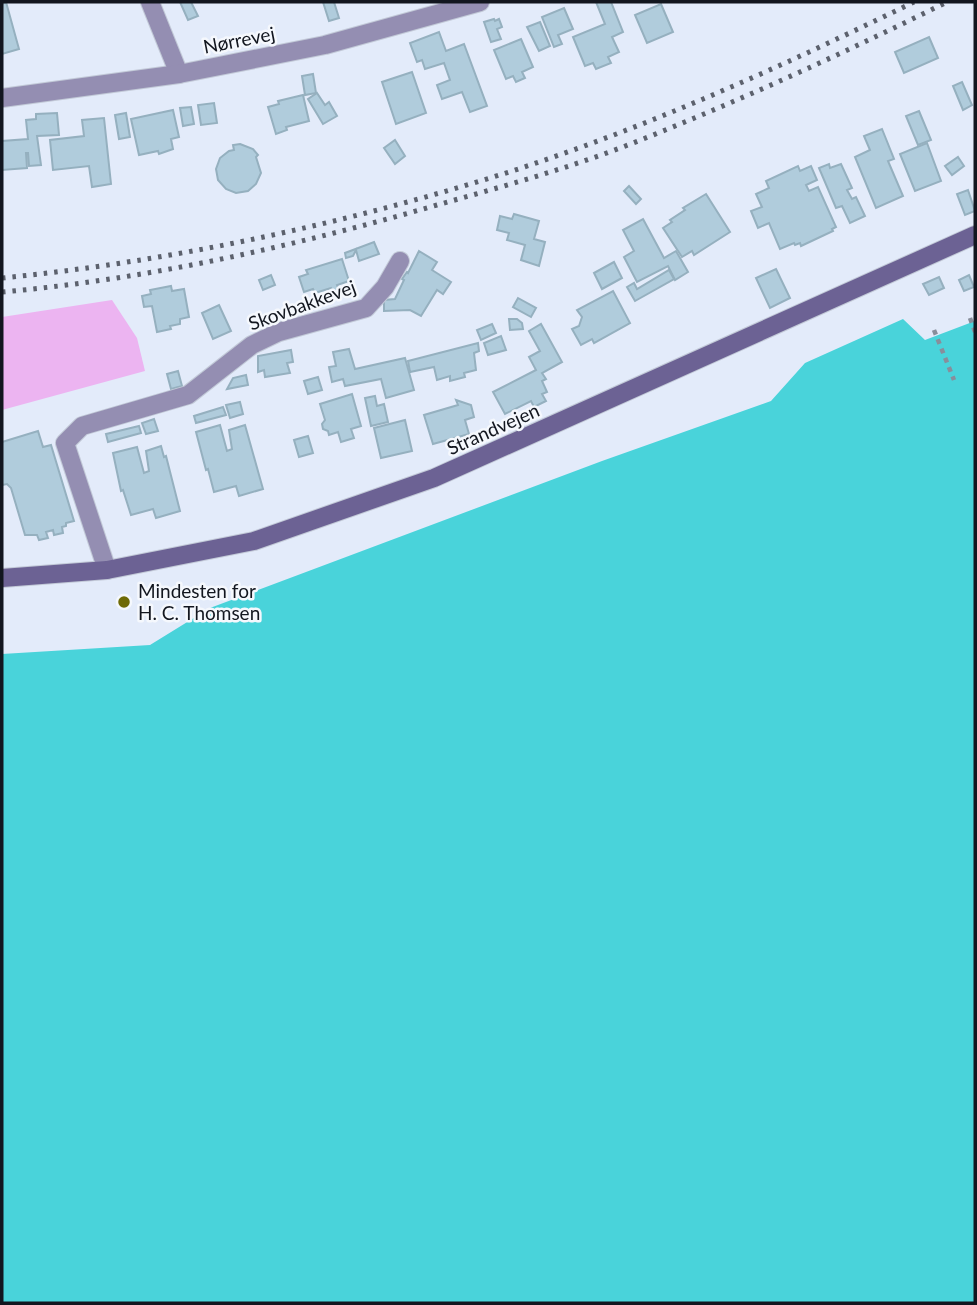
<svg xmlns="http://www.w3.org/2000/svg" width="977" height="1305" font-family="Lato,sans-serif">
<rect width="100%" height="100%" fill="#e3ebfa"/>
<path fill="#ecb4f1" d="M 112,300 L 137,338 L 145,371 L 2,410 L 2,317 Z"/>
<path fill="#49d3da" d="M 903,319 L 925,340 L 975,321 L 975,1303 L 2,1303 L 2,654 L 150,645 L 210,608 L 602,461 L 771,401 L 805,363 Z"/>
<g fill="#b0ccdc" stroke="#95b0bf" stroke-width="2">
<path d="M 6,2 L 19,49 L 2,54 L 2,4 Z"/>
<path d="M 180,2 L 191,2 L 198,16 L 188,20 Z"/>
<path d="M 323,2 L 334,2 L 339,18 L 329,21 Z"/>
<path d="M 596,2 L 611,2 L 623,32 L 612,37 L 619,52 L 608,57 L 611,63 L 596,69 L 593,63 L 585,66 L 573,37 L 605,24 Z"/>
<path d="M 661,4 L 673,32 L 647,43 L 635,15 Z"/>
<path d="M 564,8 L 573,29 L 558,35 L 562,44 L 554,47 L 542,17 Z"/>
<path d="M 494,19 L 495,21 L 499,19 L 502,27 L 497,29 L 501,39 L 491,42 L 484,22 Z"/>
<path d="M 540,22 L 550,46 L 539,51 L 527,27 Z"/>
<path d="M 439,32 L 446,51 L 464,44 L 487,106 L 470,112 L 462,92 L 442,99 L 437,85 L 450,80 L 444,63 L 425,69 L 422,60 L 417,62 L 410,43 Z"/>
<path d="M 929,37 L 938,58 L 904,73 L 895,52 Z"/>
<path d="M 521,39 L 533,67 L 522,72 L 525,78 L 516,82 L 513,76 L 506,79 L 494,50 Z"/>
<path d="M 412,72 L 426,113 L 396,124 L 382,82 Z"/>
<path d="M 313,74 L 316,93 L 305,95 L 302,76 Z"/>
<path d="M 962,82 L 972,105 L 963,110 L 953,86 Z"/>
<path d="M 317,93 L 325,105 L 329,102 L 337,116 L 323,124 L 308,99 Z"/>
<path d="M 303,95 L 309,121 L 286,127 L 287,130 L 276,134 L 268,107 L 279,104 L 278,101 Z"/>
<path d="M 214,103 L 217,123 L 201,125 L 198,105 Z"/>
<path d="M 191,107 L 194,124 L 183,126 L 180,108 Z"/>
<path d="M 173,110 L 179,137 L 171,139 L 173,149 L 159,154 L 158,151 L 139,155 L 131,119 Z"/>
<path d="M 919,111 L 931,140 L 918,145 L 906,116 Z"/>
<path d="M 57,113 L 59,135 L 37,136 L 41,165 L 29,166 L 28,153 L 26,153 L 27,168 L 2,170 L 2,141 L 28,139 L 26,120 L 36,119 L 36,114 Z"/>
<path d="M 126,113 L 130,137 L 119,139 L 115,115 Z"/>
<path d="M 104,118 L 111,184 L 92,187 L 89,166 L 53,170 L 50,140 L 84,136 L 82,120 Z"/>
<path d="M 882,129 L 894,159 L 888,161 L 903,196 L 876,208 L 855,157 L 870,150 L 864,136 Z"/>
<path d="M 395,140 L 405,156 L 395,164 L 384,148 Z"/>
<path d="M 927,143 L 941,181 L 915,191 L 900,154 Z"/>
<path d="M 240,144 L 253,149 L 258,155 L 256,157 L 261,173 L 256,184 L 248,191 L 236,193 L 226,189 L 218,180 L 216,169 L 220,158 L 229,151 L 234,150 L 233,145 Z"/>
<path d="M 958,157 L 964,166 L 952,175 L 945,166 Z"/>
<path d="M 829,164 L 830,168 L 841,164 L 852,188 L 847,190 L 852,199 L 856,197 L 865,216 L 850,223 L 842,206 L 836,208 L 819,168 Z"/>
<path d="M 798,166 L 800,171 L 811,166 L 817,180 L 806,185 L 809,191 L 818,187 L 836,227 L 832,229 L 833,231 L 801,246 L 800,243 L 795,245 L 794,243 L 780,249 L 769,223 L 758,228 L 751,211 L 762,207 L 756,194 L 769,188 L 766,181 Z"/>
<path d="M 629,186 L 641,199 L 636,204 L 624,191 Z"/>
<path d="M 968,190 L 975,211 L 965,215 L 957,194 Z"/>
<path d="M 706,194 L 730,232 L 694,255 L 692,251 L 682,257 L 663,228 L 672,222 L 670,220 L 685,210 L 683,208 Z"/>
<path d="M 514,214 L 539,221 L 534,239 L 545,242 L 539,266 L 521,260 L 525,245 L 507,240 L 509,233 L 497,230 L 500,216 L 512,219 Z"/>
<path d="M 643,219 L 664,258 L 676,251 L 688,272 L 675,280 L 668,266 L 637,282 L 624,257 L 634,251 L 623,230 Z"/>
<path d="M 374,242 L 379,254 L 359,261 L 356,250 L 353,256 L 346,258 L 345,253 Z"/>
<path d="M 419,251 L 437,262 L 432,270 L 451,282 L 443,294 L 437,290 L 421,316 L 410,310 L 384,311 L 384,300 L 395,299 L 404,280 L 402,279 L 407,272 L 408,273 Z"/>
<path d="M 342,259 L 349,281 L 337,285 L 340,292 L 333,294 L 331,288 L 315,293 L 313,289 L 304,292 L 299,277 L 308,274 L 306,270 Z"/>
<path d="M 614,262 L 622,278 L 602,289 L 594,273 Z"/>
<path d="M 776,269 L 790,298 L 770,308 L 756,278 Z"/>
<path d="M 669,270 L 674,279 L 635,301 L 627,287 L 634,283 L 637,289 Z"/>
<path d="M 271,275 L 275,285 L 263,290 L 259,280 Z"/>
<path d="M 969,275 L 974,287 L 964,291 L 959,280 Z"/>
<path d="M 939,277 L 944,288 L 929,295 L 923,284 Z"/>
<path d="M 171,286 L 172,291 L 184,289 L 189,317 L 180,319 L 180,324 L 170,326 L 171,329 L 157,332 L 152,306 L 144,307 L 142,296 L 151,294 L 150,290 Z"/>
<path d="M 613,291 L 630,323 L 594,343 L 592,339 L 581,345 L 572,329 L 579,326 L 582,317 L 577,310 Z"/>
<path d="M 518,298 L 536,308 L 531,317 L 513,307 Z"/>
<path d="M 219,305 L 231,331 L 213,339 L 202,313 Z"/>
<path d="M 509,319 L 517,319 L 522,323 L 523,329 L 510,330 Z"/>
<path d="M 492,324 L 496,333 L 481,340 L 477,330 Z"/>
<path d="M 541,324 L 562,362 L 542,373 L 546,379 L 542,381 L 547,392 L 542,394 L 546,401 L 534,407 L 531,401 L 505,414 L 493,392 L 536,370 L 529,357 L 540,351 L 529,331 Z"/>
<path d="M 501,336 L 506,350 L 488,355 L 484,343 Z"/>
<path d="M 478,343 L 479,351 L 474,353 L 476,370 L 464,373 L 465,377 L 450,381 L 450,376 L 437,380 L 434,367 L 410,372 L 408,361 Z"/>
<path d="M 349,349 L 355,369 L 405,358 L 414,390 L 386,398 L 381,379 L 345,386 L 343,379 L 332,382 L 329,367 L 336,366 L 333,352 Z"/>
<path d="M 291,350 L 293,362 L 287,363 L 290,373 L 265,377 L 264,370 L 258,372 L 258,356 Z"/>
<path d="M 178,371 L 182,386 L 171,389 L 167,374 Z"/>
<path d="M 246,375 L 248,385 L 227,389 L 233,378 Z"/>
<path d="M 318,377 L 322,390 L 308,394 L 304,381 Z"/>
<path d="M 352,394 L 361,426 L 351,429 L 354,438 L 341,442 L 338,432 L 329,435 L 328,431 L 323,429 L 322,424 L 325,420 L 320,404 Z"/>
<path d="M 375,396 L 377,406 L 384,404 L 388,422 L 371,426 L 365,398 Z"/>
<path d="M 456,400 L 471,405 L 474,417 L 465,420 L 469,434 L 433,444 L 424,415 L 458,405 Z"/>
<path d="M 240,402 L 243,414 L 230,418 L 226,405 Z"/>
<path d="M 223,407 L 226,415 L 196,423 L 194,416 Z"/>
<path d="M 154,419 L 158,431 L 146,434 L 142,423 Z"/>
<path d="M 405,420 L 412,451 L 381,458 L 374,428 Z"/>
<path d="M 220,425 L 227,451 L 232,449 L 229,430 L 245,425 L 263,489 L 239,496 L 236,486 L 214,492 L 208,469 L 206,470 L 196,432 Z"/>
<path d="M 139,426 L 141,433 L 108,442 L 106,434 Z"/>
<path d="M 38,431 L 43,447 L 51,445 L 74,521 L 66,523 L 66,526 L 62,527 L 63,533 L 54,535 L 53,530 L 46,532 L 48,538 L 39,540 L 37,535 L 25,535 L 11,488 L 7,484 L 2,485 L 2,442 Z"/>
<path d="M 308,436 L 313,453 L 299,457 L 294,440 Z"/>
<path d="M 161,446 L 164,457 L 166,456 L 180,511 L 156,518 L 153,509 L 131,515 L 123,490 L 121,491 L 113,453 L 137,447 L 144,473 L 149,471 L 146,451 Z"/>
</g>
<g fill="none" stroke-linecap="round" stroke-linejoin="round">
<g stroke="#c2c9d7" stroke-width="20">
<g id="minor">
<path d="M 150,2 L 179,74"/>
<path d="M 2,98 L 179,74 L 325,45 L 480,2"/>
<path d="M 107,570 L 65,443 L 82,426 L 188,395 L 252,345 L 279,332 L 366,308 L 385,287 L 400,261"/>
</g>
</g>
<g stroke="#c2c9d7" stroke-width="20">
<path id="secondary" d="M 2,578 L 107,570 L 254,541 L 434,478 L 975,235"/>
</g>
<g stroke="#888e9b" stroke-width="4.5" stroke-dasharray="5 5" stroke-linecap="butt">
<path d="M 970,318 L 975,332"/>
<path d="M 934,330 L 954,380"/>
</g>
<use href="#minor" stroke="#948eb2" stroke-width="18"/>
<use href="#secondary" stroke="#6c6294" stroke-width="18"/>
<g stroke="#5c616d" stroke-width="5" stroke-dasharray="3.5 7" stroke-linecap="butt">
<path d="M 2,278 C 173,261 345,224 509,172 C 648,127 783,66 914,2"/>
<path d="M 2,292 C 149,279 295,246 437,205 C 501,187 566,169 628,145 C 737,102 842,54 947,2"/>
</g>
</g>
<circle fill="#6e6a06" stroke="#f5f8fd" stroke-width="2.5" cx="124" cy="602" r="7"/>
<g text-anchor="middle" stroke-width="5" stroke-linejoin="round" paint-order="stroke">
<g font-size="19" fill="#12161f" stroke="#f5f8fd">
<text transform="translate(239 40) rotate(-11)" y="7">Nørrevej</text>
<text transform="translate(302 305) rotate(-20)" y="7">Skovbakkevej</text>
<text transform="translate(493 429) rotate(-24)" y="7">Strandvejen</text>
</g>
<g font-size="19" fill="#12161f" stroke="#f5f8fd" text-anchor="start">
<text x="138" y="598">Mindesten for<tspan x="138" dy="22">H. C. Thomsen</tspan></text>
</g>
</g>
<rect width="977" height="1305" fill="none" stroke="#12161f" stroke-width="7"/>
</svg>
